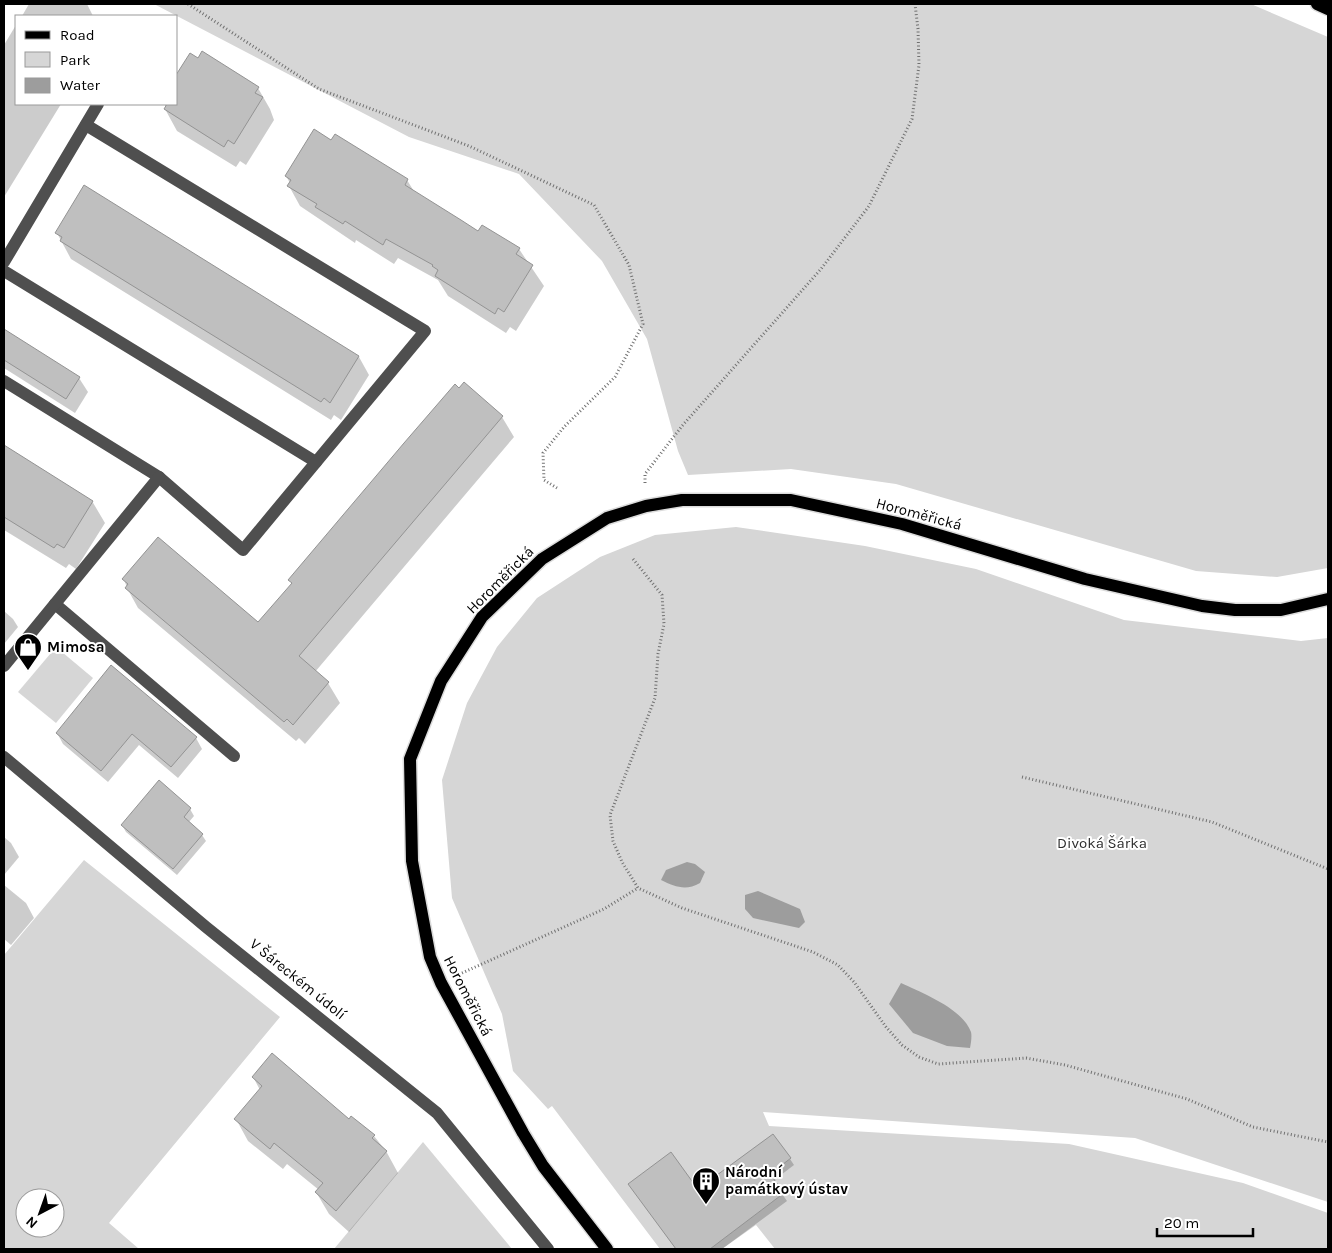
<svg xmlns="http://www.w3.org/2000/svg" width="1332" height="1253" font-family="Karla,sans-serif">
<rect width="100%" height="100%" fill="#fff"/>
<g fill="#d6d6d6" fill-rule="evenodd">
<path d="M 154,4 L 1251,4 L 1328,37 L 1328,568 L 1277,577 L 1196,571 L 896,484 L 791,469 L 688,475 L 678,451 L 647,339 L 602,261 L 519,174 L 409,137 Z"/>
<path d="M 736,527 L 865,546 L 976,569 L 1124,620 L 1301,641 L 1328,638 L 1328,1202 L 1135,1138 L 763,1112 L 769,1126 L 1069,1144 L 1243,1183 L 1328,1213 L 1328,1249 L 775,1249 L 756,1225 L 722,1249 L 660,1249 L 552,1106 L 548,1109 L 513,1071 L 502,1014 L 452,898 L 442,780 L 467,703 L 497,647 L 537,598 L 600,557 L 655,535 Z"/>
<path d="M 56,647 L 93,678 L 56,723 L 18,692 Z"/>
<path d="M 84,860 L 280,1017 L 109,1223 L 139,1249 L 4,1249 L 4,955 ZM 25,1198 L 55,1198 L 55,1228 L 25,1228 Z"/>
<path d="M 423,1142 L 512,1249 L 334,1249 Z"/>
</g>
<g fill="#9d9d9d">
<path d="M 687,862 L 695,864 L 705,872 L 700,883 C 686,891 675,887 661,880 L 666,870 Z"/>
<path d="M 758,891 L 800,909 L 805,922 L 799,928 L 753,918 L 745,909 L 745,895 Z"/>
<path d="M 901,983 C 922,993 962,1008 971,1032 C 972,1036 971,1043 970,1048 L 947,1046 L 913,1033 L 889,1004 Z"/>
</g>
<g fill="#0003">
<path d="M 29,4 L 87,4 L 93,16 L 22,16 Z"/>
<path d="M 16,25 L 16,104 L 61,104 L 4,197 L 4,45 Z"/>
<path d="M 198,59 L 258,88 L 270,109 L 274,120 L 246,165 L 240,161 L 236,167 L 177,131 L 165,109 L 165,104 L 176,104 Z"/>
<path d="M 331,142 L 407,180 L 415,193 L 478,232 L 519,249 L 544,286 L 516,331 L 510,327 L 506,333 L 448,296 L 438,280 L 398,258 L 394,264 L 356,240 L 355,243 L 300,206 L 289,186 L 290,183 L 286,176 Z"/>
<path d="M 85,187 L 359,357 L 369,375 L 341,420 L 334,415 L 331,420 L 71,259 L 57,233 Z"/>
<path d="M 4,330 L 79,378 L 88,392 L 75,413 L 4,368 Z"/>
<path d="M 502,417 L 514,437 L 315,672 L 328,683 L 340,703 L 305,744 L 299,738 L 296,741 L 138,608 L 127,588 L 124,579 L 258,624 L 292,584 L 290,580 Z"/>
<path d="M 4,447 L 92,501 L 105,523 L 76,569 L 69,564 L 66,568 L 4,530 Z"/>
<path d="M 4,611 L 13,619 L 18,627 L 4,644 Z"/>
<path d="M 112,667 L 196,738 L 202,749 L 178,778 L 139,745 L 108,782 L 63,744 L 57,733 Z"/>
<path d="M 190,809 L 194,816 L 188,823 L 202,835 L 206,841 L 177,875 L 126,832 L 122,825 Z"/>
<path d="M 4,837 L 11,843 L 19,857 L 4,875 Z"/>
<path d="M 4,885 L 26,903 L 34,918 L 11,945 L 4,939 Z"/>
<path d="M 253,1077 L 349,1120 L 374,1136 L 386,1151 L 398,1173 L 349,1232 L 329,1214 L 316,1192 L 319,1190 L 287,1164 L 283,1169 L 248,1141 L 236,1119 L 260,1090 Z"/>
<path d="M 790,1159 L 794,1165 L 773,1181 L 787,1201 L 722,1249 L 676,1249 L 634,1191 L 703,1199 Z"/>
</g>
<g fill="#bfbfbf" stroke="#939393">
<path d="M 202,51 L 259,87 L 255,93 L 263,97 L 234,144 L 228,140 L 224,147 L 164,109 L 167,104 L 176,104 L 176,75 L 190,53 L 198,58 Z"/>
<path d="M 314,129 L 331,140 L 335,134 L 408,179 L 405,185 L 461,220 L 478,231 L 482,225 L 520,248 L 516,254 L 533,265 L 504,312 L 498,308 L 495,314 L 435,276 L 438,270 L 432,266 L 433,265 L 386,239 L 383,245 L 345,221 L 343,224 L 315,207 L 317,204 L 287,186 L 291,180 L 285,176 Z"/>
<path d="M 84,185 L 359,356 L 330,403 L 324,398 L 321,402 L 60,241 L 62,237 L 55,233 Z"/>
<path d="M 4,329 L 80,377 L 66,399 L 4,360 Z"/>
<path d="M 464,382 L 503,416 L 299,656 L 329,682 L 293,725 L 287,719 L 284,722 L 125,588 L 128,584 L 122,579 L 158,537 L 258,622 L 292,583 L 288,580 L 404,443 L 455,384 L 459,388 Z"/>
<path d="M 4,445 L 93,501 L 64,548 L 57,544 L 54,548 L 4,517 Z"/>
<path d="M 111,665 L 197,737 L 171,767 L 132,734 L 101,771 L 56,733 Z"/>
<path d="M 159,780 L 191,808 L 184,817 L 203,834 L 173,869 L 121,825 Z"/>
<path d="M 272,1053 L 349,1119 L 351,1116 L 375,1135 L 372,1138 L 387,1151 L 336,1211 L 315,1192 L 323,1183 L 274,1143 L 270,1149 L 234,1119 L 262,1086 L 252,1077 Z"/>
<path d="M 773,1134 L 791,1158 L 770,1174 L 784,1193 L 710,1249 L 676,1249 L 628,1184 L 671,1152 L 702,1195 L 702,1186 Z"/>
</g>
<g fill="none" stroke-linecap="round" stroke-linejoin="round">
<g stroke="#dbdbdb" stroke-width="15">
<g id="major">
<path d="M 1317,4 L 1328,9"/>
<path d="M 607,1249 L 543,1166 L 523,1133 L 441,983 L 430,957 L 412,861 L 410,759 L 441,681 L 482,617 L 542,559 L 607,518 L 646,506 L 682,500 L 791,500 L 902,524 L 1085,579 L 1202,606 L 1235,610 L 1281,610 L 1328,599"/>
</g>
</g>
<g stroke="#717171" stroke-width="3" stroke-dasharray="1 2.5" stroke-linecap="butt">
<path d="M 188,4 L 319,89 L 469,146 L 594,205 L 629,265 L 643,324 L 615,377 L 564,427 L 543,453 L 544,480 L 557,488"/>
<path d="M 645,483 L 645,474 L 682,426 L 821,269 L 869,206 L 912,119 L 919,65 L 918,29 L 915,4"/>
<path d="M 633,559 L 662,595 L 664,624 L 658,654 L 655,698 L 610,815 L 613,841 L 622,862 L 638,888 L 682,908 L 813,952 L 838,965 L 854,982 L 886,1027 L 902,1045 L 919,1057 L 938,1064 L 1026,1058 L 1065,1065 L 1187,1099 L 1253,1127 L 1328,1142"/>
<path d="M 1022,777 L 1212,822 L 1328,869"/>
<path d="M 462,973 L 604,909 L 638,888"/>
</g>
<g stroke="#4f4f4f" stroke-width="12">
<path d="M 4,262 L 98,104"/>
<path d="M 4,271 L 316,462"/>
<path d="M 4,381 L 159,477 L 243,550 L 425,331 L 86,125"/>
<path d="M 55,604 L 234,756"/>
<path d="M 4,666 L 159,477"/>
<path d="M 4,757 L 206,927 L 437,1113 L 548,1249"/>
</g>
<use href="#major" stroke="#000" stroke-width="12"/>
</g>
<defs>
<g id="shop-pin" transform="scale(1.4375)"><path d="M0 17L-7.5 6A9.5 9.5 0 1 1 7.5 6Z" fill="#000" stroke="#fff"/><path d="M-5-2.5h2.3a2.7 3.5 0 0 1 5.4 0H5L5.5 6h-11ZM-1.5-2.5h3a1.5 2.3 0 0 0-3 0Z" fill="#fff"/></g>
<g id="building-pin" transform="scale(1.4375)"><path d="M0 17L-7.5 6A9.5 9.5 0 1 1 7.5 6Z" fill="#000" stroke="#fff"/><path d="M-4-6H4V6H1V3H-1V6H-4ZM-2.5-4.3h1.7v1.8h-1.7ZM.8-4.3h1.7v1.8H.8ZM-2.5-1h1.7V.8h-1.7ZM.8-1h1.7V.8H.8Z" fill="#fff"/></g>
</defs>
<g fill-rule="evenodd">
<use href="#shop-pin" x="28" y="647"/>
<use href="#building-pin" x="706" y="1181"/>
</g>
<g text-anchor="middle" stroke-width="4" stroke-linejoin="round" paint-order="stroke">
<g font-size="15" fill="#000" stroke="#fff">
<text transform="translate(919 514) rotate(15)" y="5">Horoměřická</text>
<text transform="translate(500 580) rotate(-45)" y="5">Horoměřická</text>
<text transform="translate(298 979) rotate(39)" y="5">V Šáreckém údolí</text>
<text transform="translate(468 996) rotate(63)" y="5">Horoměřická</text>
</g>
<g font-size="15" font-weight="bold" fill="#000" stroke="#fff" text-anchor="start">
<text x="47" y="652">Mimosa</text>
<text x="725" y="1177">Národní<tspan x="725" dy="17">památkový ústav</tspan></text>
</g>
<g font-size="15" fill="#2d2d2d" stroke="#fff">
<text x="1102" y="848">Divoká Šárka</text>
</g>
</g>
<rect width="1332" height="1253" fill="none" stroke="#000000" stroke-width="10"/>
<rect x="15" y="15" width="162" height="90" fill="#ffffff" stroke="#999999"/>
<rect x="25" y="31" width="25" height="8" fill="#000000" stroke="#999999"/>
<text x="60" y="40" font-size="15" fill="#000000">Road</text>
<rect x="25" y="52" width="25" height="15" fill="#d6d6d6" stroke="#999999"/>
<text x="60" y="65" font-size="15" fill="#000000">Park</text>
<rect x="25" y="78" width="25" height="15" fill="#9d9d9d" stroke="#999999"/>
<text x="60" y="90" font-size="15" fill="#000000">Water</text>
<g transform="translate(40 1213) rotate(221)"><circle r="24" fill="#ffffff" stroke="#999999"/>
<path d="M0-4L9 19L0 12L-9 19Z" fill="#000000"/>
<text y="-8" font-size="14" font-weight="bold" text-anchor="middle" fill="#000000">N</text>
</g>
<path d="M1157 1228v8h96v-8" fill="none" stroke="#000000" stroke-width="2.5"/>
<text x="1164" y="1228" font-size="15" fill="#000000" stroke="#ffffff" stroke-width="4" paint-order="stroke">20 m</text>
</svg>
